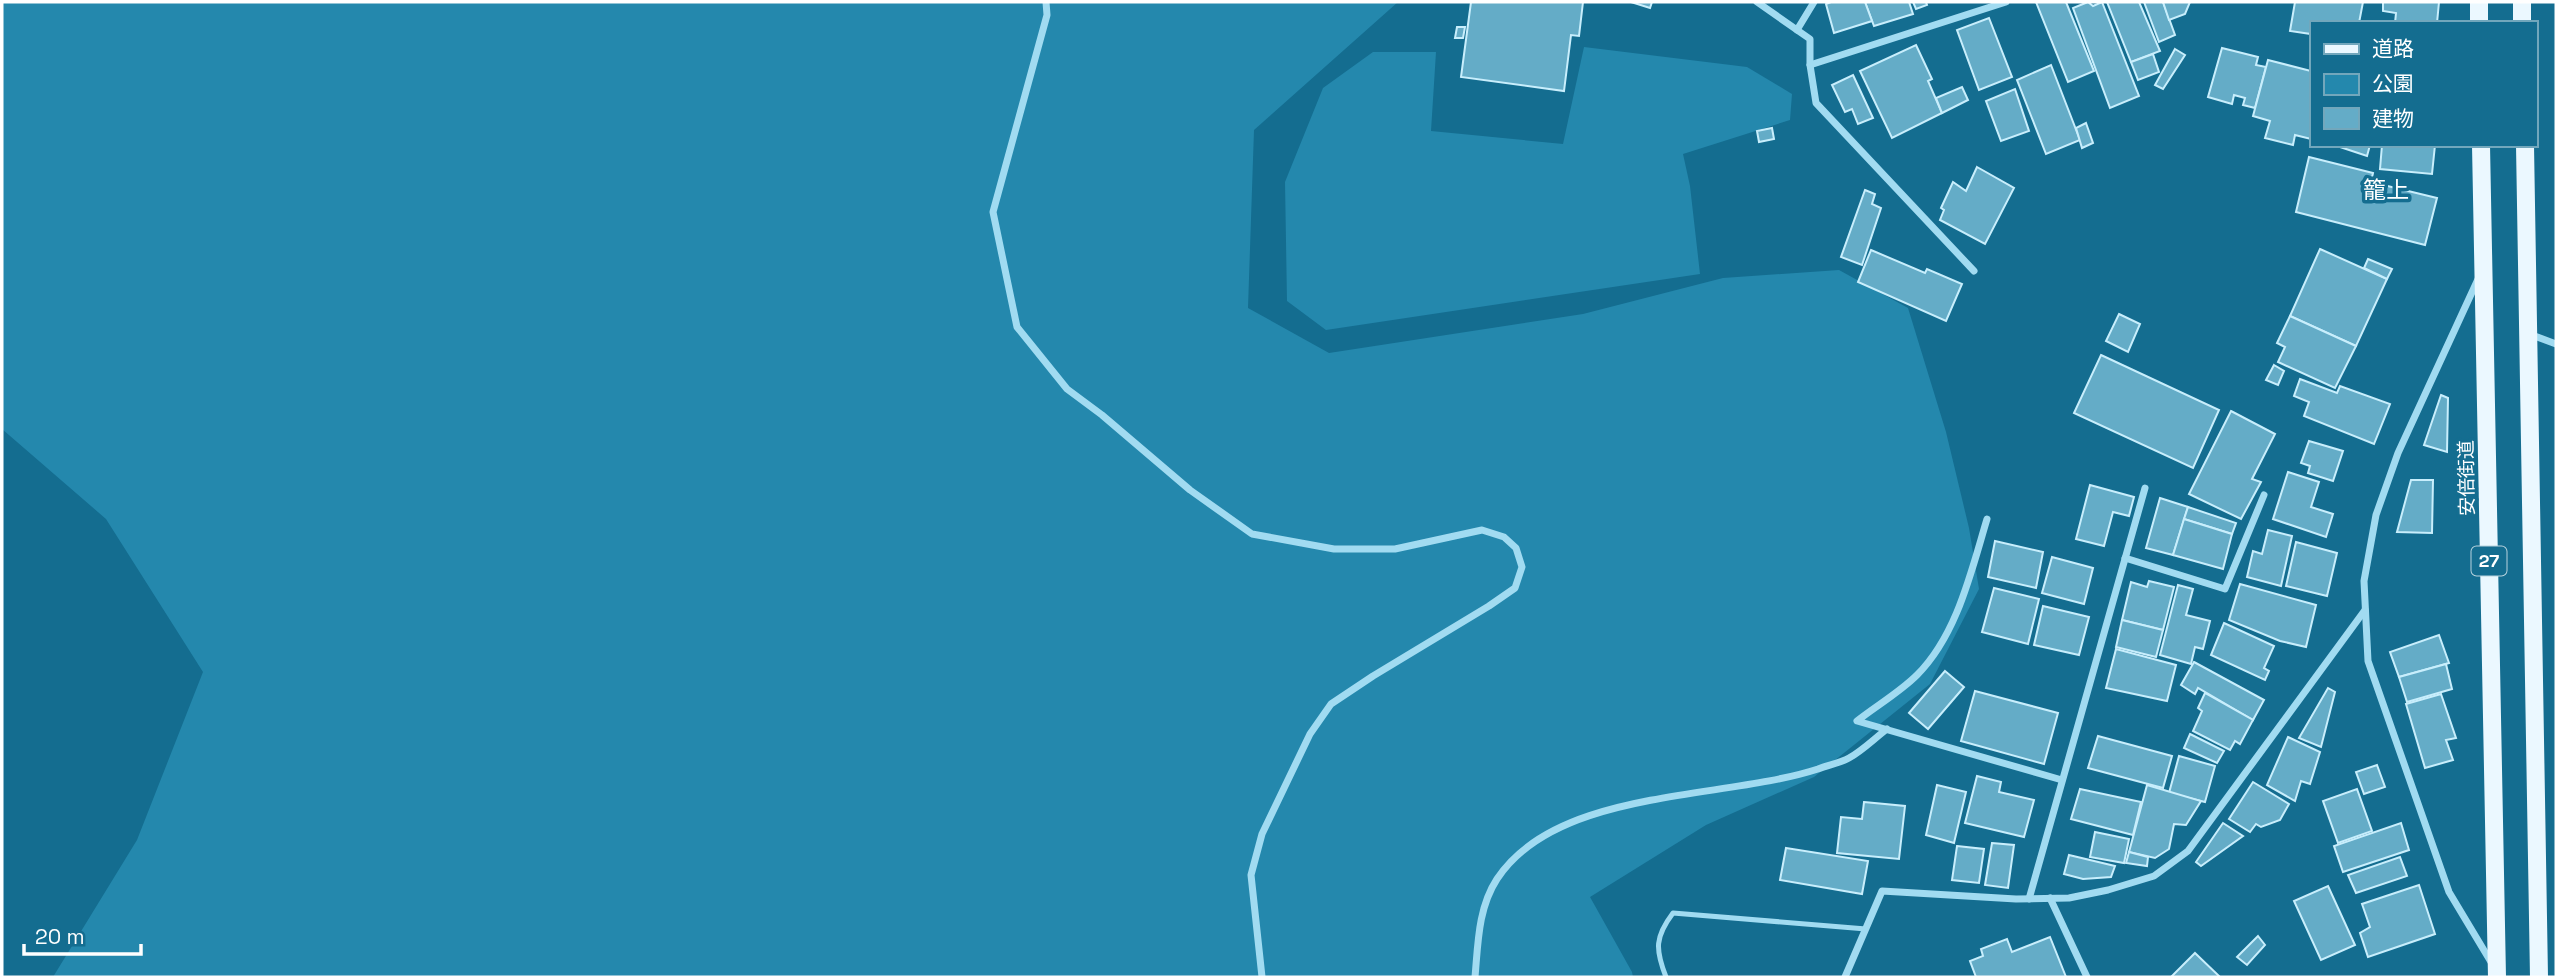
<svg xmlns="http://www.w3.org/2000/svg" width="2558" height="979" font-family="'Space Grotesk','Noto Sans JP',sans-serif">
<rect width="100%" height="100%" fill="#146d90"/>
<g fill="#2488ad">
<path d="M 2,2 L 1398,2 L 1254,130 L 1248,308 L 1329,353 L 1583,314 L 1723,278 L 1839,270 L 1908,308 L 1946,432 L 1969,528 L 1979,589 L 1930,684 L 1814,777 L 1706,825 L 1590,897 L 1632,972 L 1633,977 L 53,977 L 137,840 L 203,672 L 106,519 L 2,429 Z"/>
<path d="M 1584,47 L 1747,67 L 1792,94 L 1790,120 L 1683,154 L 1690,186 L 1700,274 L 1326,330 L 1287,301 L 1285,182 L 1323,88 L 1373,52 L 1436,52 L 1431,131 L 1563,144 Z"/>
</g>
<g fill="#64acc7" stroke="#c8eefc" stroke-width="2">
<path d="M 1471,2 L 1583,2 L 1579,36 L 1571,35 L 1564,91 L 1461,77 Z"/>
<path d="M 1631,2 L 1652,2 L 1650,8 Z"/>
<path d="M 1865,2 L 1909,2 L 1913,14 L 1874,26 Z"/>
<path d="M 1865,2 L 1872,21 L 1834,33 L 1826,4 L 1831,2 Z"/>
<path d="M 1913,2 L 1926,2 L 1927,5 L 1916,9 Z"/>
<path d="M 2036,2 L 2066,2 L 2094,71 L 2068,82 Z"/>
<path d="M 2088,2 L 2093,6 L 2102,2 L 2139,96 L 2110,108 L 2073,8 Z"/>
<path d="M 2107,2 L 2139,2 L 2160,51 L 2131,62 Z"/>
<path d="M 2144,2 L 2163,2 L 2175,35 L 2159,42 Z"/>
<path d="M 2163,2 L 2190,2 L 2185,14 L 2169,20 Z"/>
<path d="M 2295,2 L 2363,2 L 2359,23 L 2311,23 L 2311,34 L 2290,31 Z"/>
<path d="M 2383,2 L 2439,2 L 2437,23 L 2395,23 L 2396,13 L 2383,11 Z"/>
<path d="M 1989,18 L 2012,77 L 1979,90 L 1957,30 Z"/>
<path d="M 1457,27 L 1465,27 L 1463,38 L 1455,38 Z"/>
<path d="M 1916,45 L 1932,79 L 1928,81 L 1942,113 L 1892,138 L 1860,71 Z"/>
<path d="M 2222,48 L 2258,57 L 2256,65 L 2266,67 L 2255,108 L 2243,105 L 2245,98 L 2234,95 L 2232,104 L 2208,97 Z"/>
<path d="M 2175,49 L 2185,55 L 2163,89 L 2155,85 Z"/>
<path d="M 2153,54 L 2159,72 L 2138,80 L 2131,62 Z"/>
<path d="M 2268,60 L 2311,71 L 2311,139 L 2295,135 L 2293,145 L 2265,138 L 2270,121 L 2253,116 Z"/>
<path d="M 2051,65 L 2080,140 L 2046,154 L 2017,80 Z"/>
<path d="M 1853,75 L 1873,118 L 1858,124 L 1852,109 L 1845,112 L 1832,85 Z"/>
<path d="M 1962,87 L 1968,100 L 1942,113 L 1936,98 Z"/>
<path d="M 2015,89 L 2029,131 L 2001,141 L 1986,101 Z"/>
<path d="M 2086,123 L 2093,143 L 2082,148 L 2076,128 Z"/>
<path d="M 1772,128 L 1774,139 L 1759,142 L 1757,131 Z"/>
<path d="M 2334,145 L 2370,145 L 2367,156 Z"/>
<path d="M 2382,145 L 2435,145 L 2432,174 L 2380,169 Z"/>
<path d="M 2309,157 L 2373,173 L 2371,182 L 2437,198 L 2425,245 L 2296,212 Z"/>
<path d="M 1977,167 L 2014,188 L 1985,244 L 1940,220 L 1944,210 L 1941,208 L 1953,182 L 1966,191 Z"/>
<path d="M 1865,190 L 1875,194 L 1872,204 L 1881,208 L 1862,265 L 1841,257 Z"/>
<path d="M 2320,249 L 2387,279 L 2356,346 L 2290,316 Z"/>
<path d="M 1871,250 L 1925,273 L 1927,269 L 1962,284 L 1946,321 L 1858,282 Z"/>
<path d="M 2368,259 L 2392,269 L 2387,279 L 2364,268 Z"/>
<path d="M 2119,314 L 2140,324 L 2128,352 L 2106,341 Z"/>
<path d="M 2290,316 L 2356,346 L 2335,388 L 2278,362 L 2285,347 L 2277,343 Z"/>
<path d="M 2101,355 L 2219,410 L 2193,468 L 2074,413 Z"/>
<path d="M 2274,365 L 2284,371 L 2278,385 L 2266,380 Z"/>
<path d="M 2300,379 L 2337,393 L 2340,386 L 2390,404 L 2374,444 L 2304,416 L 2309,402 L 2294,396 Z"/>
<path d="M 2441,395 L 2448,398 L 2447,452 L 2424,445 Z"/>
<path d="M 2231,411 L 2275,434 L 2252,479 L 2261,482 L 2241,519 L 2189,494 Z"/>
<path d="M 2309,441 L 2343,451 L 2333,481 L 2308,473 L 2310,466 L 2301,463 Z"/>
<path d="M 2288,472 L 2319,482 L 2311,507 L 2333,514 L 2326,537 L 2273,519 Z"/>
<path d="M 2411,480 L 2433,480 L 2432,533 L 2397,532 Z"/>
<path d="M 2090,485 L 2134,497 L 2129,516 L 2113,512 L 2104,546 L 2076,539 Z"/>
<path d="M 2160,498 L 2188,507 L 2173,555 L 2146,548 Z"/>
<path d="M 2188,507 L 2236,523 L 2232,534 L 2184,519 Z"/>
<path d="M 2184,519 L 2232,534 L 2223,569 L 2173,555 Z"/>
<path d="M 2268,530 L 2292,536 L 2281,586 L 2247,577 L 2253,551 L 2262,554 Z"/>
<path d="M 1995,541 L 2043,552 L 2036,588 L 1988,577 Z"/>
<path d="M 2296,542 L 2337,553 L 2327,596 L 2286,586 Z"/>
<path d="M 2052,557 L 2093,568 L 2084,604 L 2042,593 Z"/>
<path d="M 2149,581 L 2174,587 L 2163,630 L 2122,620 L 2131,582 L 2147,587 Z"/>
<path d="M 2240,584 L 2316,605 L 2306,647 L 2280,641 L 2229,620 Z"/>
<path d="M 2178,585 L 2193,589 L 2186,615 L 2210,621 L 2203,649 L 2195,647 L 2191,664 L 2160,655 Z"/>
<path d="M 1994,588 L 2039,599 L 2028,644 L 1982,632 Z"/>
<path d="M 2043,606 L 2089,617 L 2079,655 L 2034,645 Z"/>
<path d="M 2122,620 L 2163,630 L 2156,657 L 2116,647 Z"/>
<path d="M 2224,623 L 2274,646 L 2264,668 L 2269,671 L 2265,680 L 2211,655 Z"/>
<path d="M 2439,635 L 2449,663 L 2399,677 L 2390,652 Z"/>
<path d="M 2116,649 L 2176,665 L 2167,701 L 2106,688 Z"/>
<path d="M 2194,662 L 2264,700 L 2253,720 L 2198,688 L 2195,694 L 2181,685 Z"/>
<path d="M 2446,664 L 2452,689 L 2407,702 L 2399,677 Z"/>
<path d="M 1945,671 L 1964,687 L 1928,729 L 1909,713 Z"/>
<path d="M 2328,688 L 2335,692 L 2321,747 L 2299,738 Z"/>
<path d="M 1975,691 L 2058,713 L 2044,764 L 1961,741 Z"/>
<path d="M 2205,693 L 2253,720 L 2240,744 L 2235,741 L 2230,750 L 2193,731 L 2202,711 L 2198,708 Z"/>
<path d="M 2441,694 L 2456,738 L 2446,740 L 2453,760 L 2425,768 L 2406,704 Z"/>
<path d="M 2190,734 L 2224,751 L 2217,763 L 2184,748 Z"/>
<path d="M 2098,736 L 2172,756 L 2163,788 L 2088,768 Z"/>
<path d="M 2288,737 L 2320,752 L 2310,784 L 2301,781 L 2295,801 L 2267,785 Z"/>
<path d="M 2179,756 L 2215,766 L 2205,802 L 2169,793 Z"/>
<path d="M 2377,765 L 2385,787 L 2364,794 L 2356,772 Z"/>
<path d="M 1977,776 L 2001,782 L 1999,792 L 2034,800 L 2024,837 L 1965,823 Z"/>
<path d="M 2253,782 L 2289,804 L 2280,820 L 2261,827 L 2256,824 L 2250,832 L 2229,819 Z"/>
<path d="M 1937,785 L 1966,792 L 1954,843 L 1926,835 Z"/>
<path d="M 2147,785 L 2201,801 L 2186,825 L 2174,824 L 2169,849 L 2155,858 L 2129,852 Z"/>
<path d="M 2080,789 L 2141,802 L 2133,835 L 2071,819 Z"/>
<path d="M 2357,789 L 2372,831 L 2338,843 L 2323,801 Z"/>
<path d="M 1864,802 L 1905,806 L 1899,859 L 1837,853 L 1841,817 L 1862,819 Z"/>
<path d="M 2223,823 L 2243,836 L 2201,866 L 2196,862 Z"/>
<path d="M 2401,823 L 2409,850 L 2343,872 L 2334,846 Z"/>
<path d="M 2095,832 L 2129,839 L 2124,863 L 2090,857 Z"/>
<path d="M 1992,843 L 2014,845 L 2008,888 L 1985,885 Z"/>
<path d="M 1957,846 L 1984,849 L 1979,883 L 1952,880 Z"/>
<path d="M 1786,848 L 1868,861 L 1862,894 L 1780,880 Z"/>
<path d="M 2129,852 L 2148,857 L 2147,866 L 2126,863 Z"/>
<path d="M 2069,855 L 2115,866 L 2111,877 L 2083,879 L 2064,874 Z"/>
<path d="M 2400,857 L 2407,876 L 2356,893 L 2348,875 Z"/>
<path d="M 2419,885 L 2435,934 L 2368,957 L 2360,933 L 2370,927 L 2362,904 Z"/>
<path d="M 2328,886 L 2355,945 L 2321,960 L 2294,901 Z"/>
<path d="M 2258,936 L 2265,945 L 2247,965 L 2237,957 Z"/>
<path d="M 2050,937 L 2066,977 L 1976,977 L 1970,961 L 1983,956 L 1981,949 L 2007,939 L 2012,952 Z"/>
<path d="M 2195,953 L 2220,977 L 2171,977 Z"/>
</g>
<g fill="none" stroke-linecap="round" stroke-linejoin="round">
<path stroke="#a1dbf1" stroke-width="5" d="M 1666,977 C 1655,949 1655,937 1673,913 L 1866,929"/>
<g stroke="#a1dbf1" stroke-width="7">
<path d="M 1046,2 L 1047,15 L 993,212 L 1017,327 L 1067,389 L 1102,415 L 1190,490 L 1252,534 L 1334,549 L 1395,549 L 1482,530 L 1504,537 L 1516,548 L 1522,567 L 1515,588 L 1489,606 L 1373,676 L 1331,704 L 1310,734 L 1262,834 L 1251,875 L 1262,977"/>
<path d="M 1757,2 L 1810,39 L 1810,65 L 1816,103 L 1974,271"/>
<path d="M 1797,30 L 1814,2"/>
<path d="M 1810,65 L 2006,2"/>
<path d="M 2479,277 L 2398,453 L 2376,515 L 2364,581 L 2368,661 L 2449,892 L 2491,962"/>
<path d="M 2529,334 L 2556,344"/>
<path d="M 1987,519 C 1971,572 1957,635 1917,675 C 1900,692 1876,706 1857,721 L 2062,780"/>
<path d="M 2125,558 L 2225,589 L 2264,495"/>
<path d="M 2050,898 L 2087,977"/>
<path d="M 2029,899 L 2145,488"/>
<path d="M 1475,977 C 1478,944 1478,908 1497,879 C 1557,788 1723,800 1818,769 C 1828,765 1840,763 1849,758 C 1862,751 1875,738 1887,729"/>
<path d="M 1845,977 L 1882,891 L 2016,899 L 2069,898 L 2108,890 L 2154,876 L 2188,851 L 2365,610"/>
</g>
<g stroke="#ebf8ff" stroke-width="18">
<path d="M 2479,2 L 2479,23"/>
<path d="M 2522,2 L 2522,23"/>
<path d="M 2481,145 L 2497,977"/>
<path d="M 2525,145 L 2539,977"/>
</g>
</g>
<g text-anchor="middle" stroke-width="7" stroke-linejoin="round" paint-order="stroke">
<rect fill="#146d90" stroke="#b8d3de" stroke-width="2" x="2471.5" y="546.5" width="35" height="29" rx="5"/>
<g font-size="18" font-weight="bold" fill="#fff">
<text x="2489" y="567">27</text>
</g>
<g font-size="19" fill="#fff" stroke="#146d90">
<text transform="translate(2466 478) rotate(-91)" y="7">安倍街道</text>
</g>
<g font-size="23" fill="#fff" stroke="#146d90">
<text x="2386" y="198">籠上</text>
</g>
</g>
<rect width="2558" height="979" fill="none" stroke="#ffffff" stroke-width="7"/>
<rect x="2310" y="21" width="228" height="126" fill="#146d90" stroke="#72a7bc" stroke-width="2"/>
<rect x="2324" y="44" width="35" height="10" fill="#ebf8ff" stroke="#72a7bc" stroke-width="2"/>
<text x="2372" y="56" font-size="21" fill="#ffffff">道路</text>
<rect x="2324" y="74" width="35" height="21" fill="#2488ad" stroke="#72a7bc" stroke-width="2"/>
<text x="2372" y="91" font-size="21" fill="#ffffff">公園</text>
<rect x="2324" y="108" width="35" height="21" fill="#64acc7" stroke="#72a7bc" stroke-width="2"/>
<text x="2372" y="126" font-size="21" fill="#ffffff">建物</text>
<path d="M24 944v10h117v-10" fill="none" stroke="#ffffff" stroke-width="3.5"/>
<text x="35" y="944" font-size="21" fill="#ffffff" stroke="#146d90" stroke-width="5" paint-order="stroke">20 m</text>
</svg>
